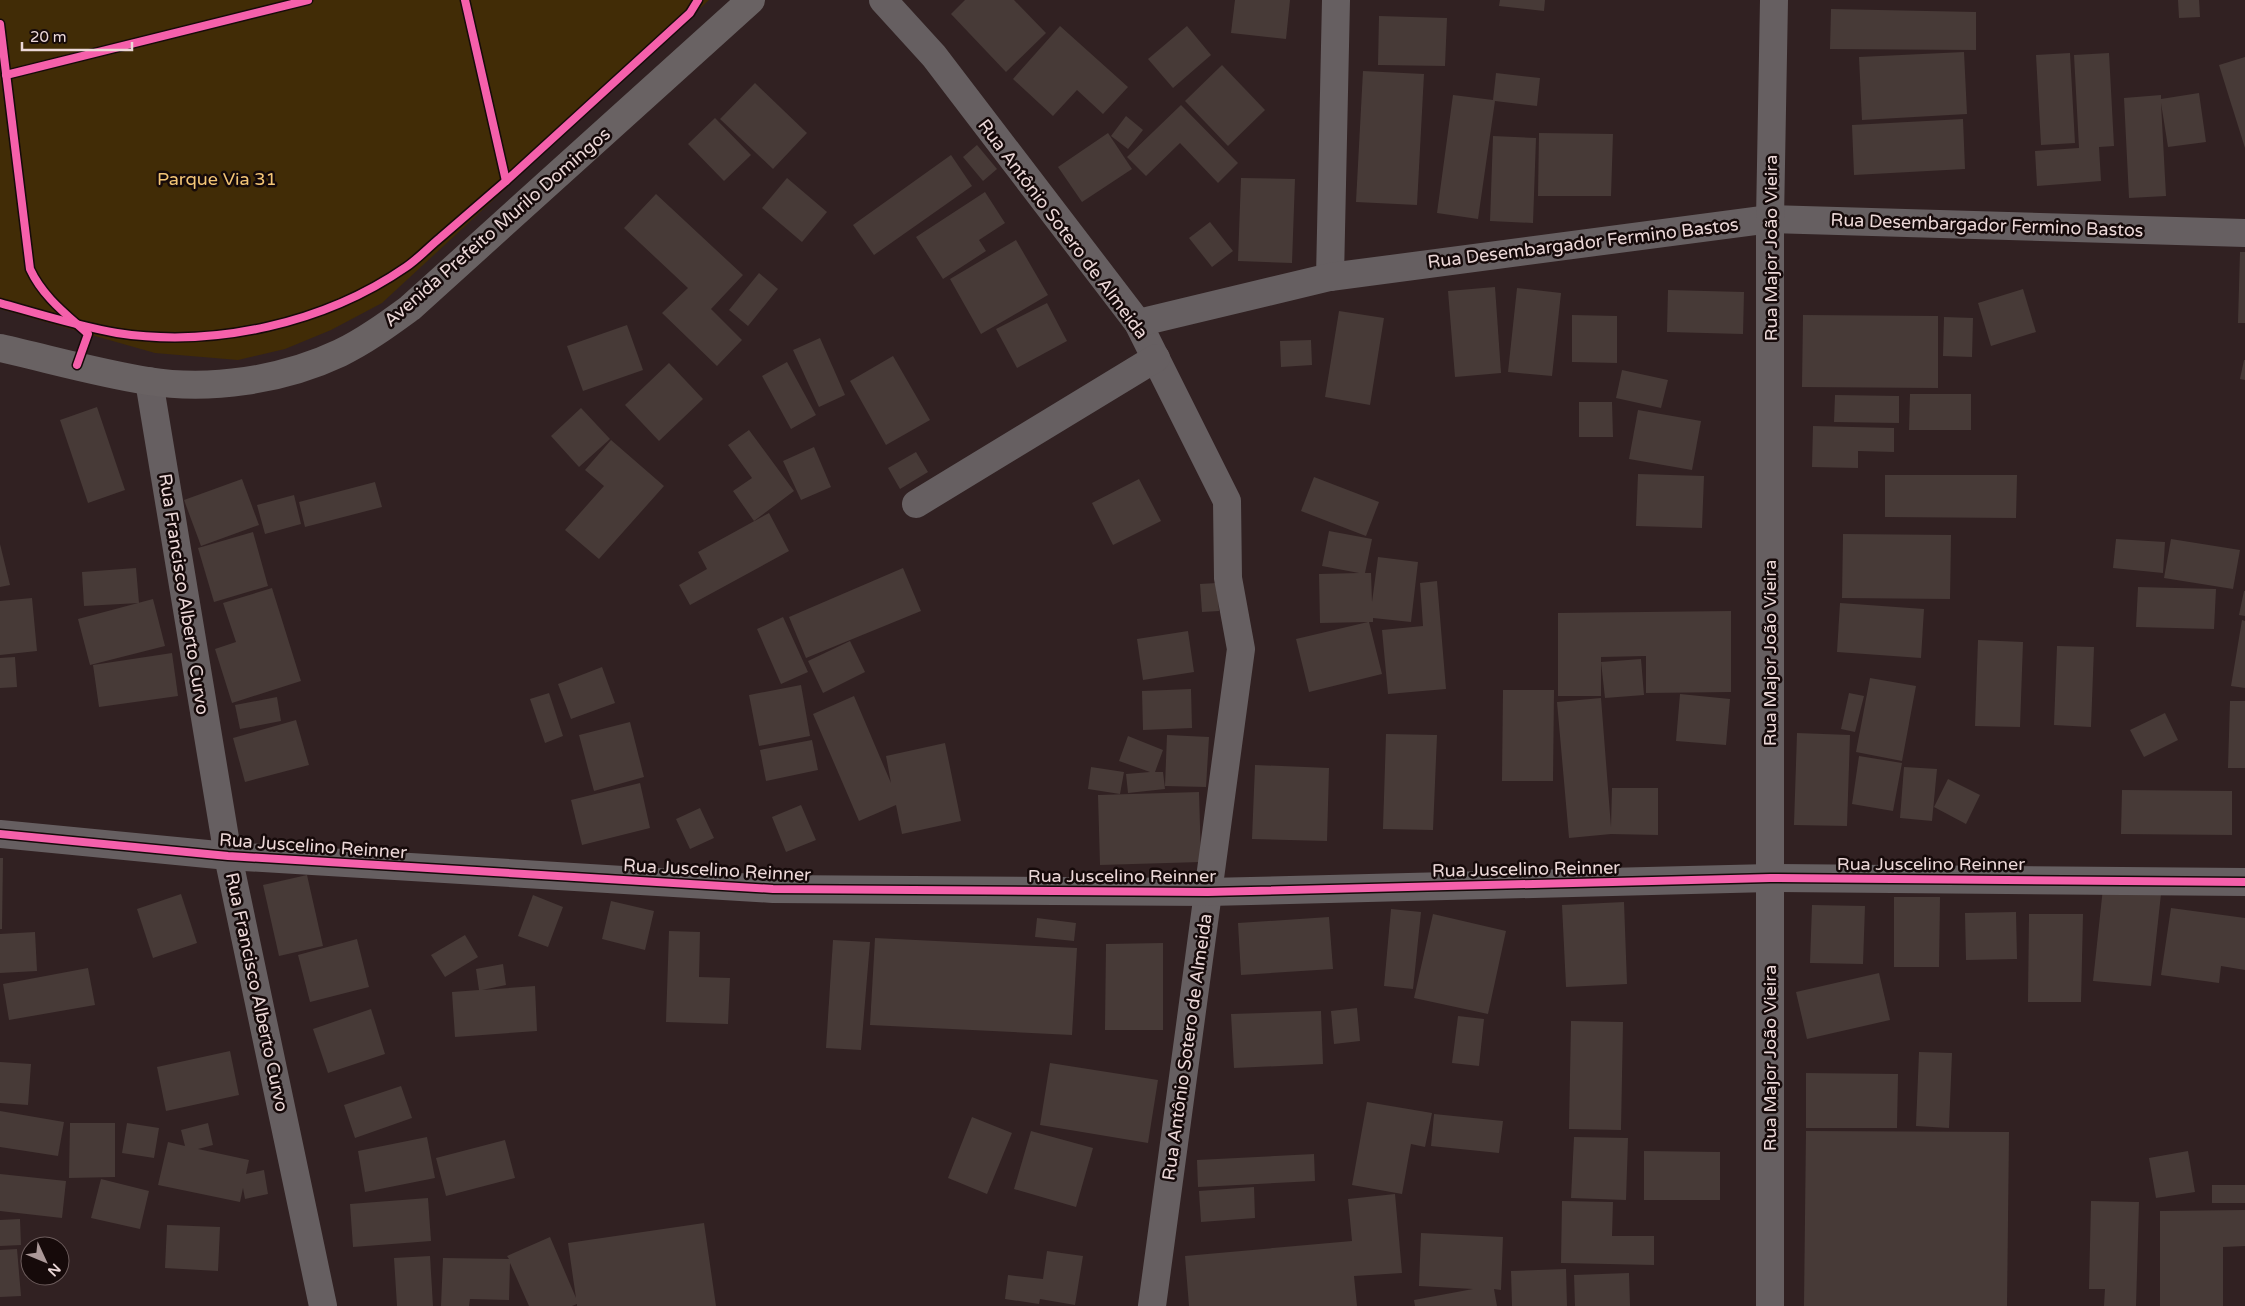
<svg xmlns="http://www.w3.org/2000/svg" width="2245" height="1306" font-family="'Varela Round',sans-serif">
<rect width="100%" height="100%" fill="#312122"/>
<path fill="#412c06" d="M 0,0 L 709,0 L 382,303 L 331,330 L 285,349 L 238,360 L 155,353 L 0,309 Z"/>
<g fill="#473a37">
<path d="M 965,0 L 1014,0 L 1046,33 L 1006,72 L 951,14 Z"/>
<path d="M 1235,0 L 1290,0 L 1286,39 L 1231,33 Z"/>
<path d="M 1500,0 L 1545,0 L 1544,11 L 1499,6 Z"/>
<path d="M 2178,0 L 2199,0 L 2200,17 L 2179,18 Z"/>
<path d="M 1831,9 L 1976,12 L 1976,50 L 1830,49 Z"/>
<path d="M 1379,16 L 1447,18 L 1445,66 L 1378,65 Z"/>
<path d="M 1060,26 L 1128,87 L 1103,114 L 1077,90 L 1053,116 L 1013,79 Z"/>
<path d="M 1187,26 L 1211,55 L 1173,88 L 1148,59 Z"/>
<path d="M 1964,52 L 1967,114 L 1862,120 L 1859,57 Z"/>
<path d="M 2070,53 L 2075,143 L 2041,145 L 2036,55 Z"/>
<path d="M 2109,53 L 2114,146 L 2099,147 L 2101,181 L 2037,186 L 2035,151 L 2079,148 L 2074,55 Z"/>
<path d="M 2245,57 L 2245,148 L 2219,65 Z"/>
<path d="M 1222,65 L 1265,110 L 1228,146 L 1185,101 Z"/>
<path d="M 1363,71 L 1424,74 L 1417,205 L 1356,202 Z"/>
<path d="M 1496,73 L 1540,78 L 1537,106 L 1495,101 L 1478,219 L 1437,213 L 1453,95 L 1493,100 Z"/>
<path d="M 755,83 L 807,133 L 773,169 L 720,119 Z"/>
<path d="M 2199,93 L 2206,142 L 2168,147 L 2161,103 L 2166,196 L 2129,198 L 2124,98 L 2161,95 L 2161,99 Z"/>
<path d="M 1181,105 L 1238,163 L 1218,183 L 1180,143 L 1146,176 L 1127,157 Z"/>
<path d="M 1126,116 L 1143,130 L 1128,149 L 1111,136 Z"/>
<path d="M 715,118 L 751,155 L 724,181 L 688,144 Z"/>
<path d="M 1963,119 L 1965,169 L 1854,175 L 1852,125 Z"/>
<path d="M 1108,133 L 1132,169 L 1082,202 L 1058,167 Z"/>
<path d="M 1539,133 L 1613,134 L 1611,196 L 1538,196 Z"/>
<path d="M 1493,136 L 1536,138 L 1533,223 L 1490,221 Z"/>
<path d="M 977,145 L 997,169 L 983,181 L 963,157 Z"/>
<path d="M 951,155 L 972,186 L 874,255 L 853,225 Z"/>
<path d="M 787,178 L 827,212 L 802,242 L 762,208 Z"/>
<path d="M 1241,178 L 1295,179 L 1292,263 L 1238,261 Z"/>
<path d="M 985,192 L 1005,223 L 979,240 L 986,251 L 943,279 L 916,237 Z"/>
<path d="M 656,194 L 743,275 L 711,309 L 742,340 L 717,366 L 662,313 L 688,288 L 624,228 Z"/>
<path d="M 1210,222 L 1233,251 L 1212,267 L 1189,238 Z"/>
<path d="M 1016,240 L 1048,295 L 981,334 L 950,279 Z"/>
<path d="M 2240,252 L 2245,252 L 2245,323 L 2238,323 Z"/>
<path d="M 759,273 L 778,289 L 748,326 L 729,310 Z"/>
<path d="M 1495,287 L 1501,373 L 1455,377 L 1448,291 Z"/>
<path d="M 1517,288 L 1561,293 L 1552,376 L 1508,372 Z"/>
<path d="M 2023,289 L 2036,332 L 1991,346 L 1978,303 Z"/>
<path d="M 1668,290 L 1744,292 L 1743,334 L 1667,332 Z"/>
<path d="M 1047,303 L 1067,341 L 1017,368 L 996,329 Z"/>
<path d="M 1339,311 L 1384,318 L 1370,405 L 1325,397 Z"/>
<path d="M 1572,315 L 1617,316 L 1617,363 L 1572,362 Z"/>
<path d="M 1803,315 L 1938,316 L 1938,388 L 1802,387 Z"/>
<path d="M 1944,317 L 1973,318 L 1972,357 L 1943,356 Z"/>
<path d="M 627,325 L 643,370 L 583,391 L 567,346 Z"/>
<path d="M 820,338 L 845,395 L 819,407 L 793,350 Z"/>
<path d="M 1311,340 L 1312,365 L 1281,367 L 1280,341 Z"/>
<path d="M 893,356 L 930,420 L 886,445 L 850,381 Z"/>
<path d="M 2244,360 L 2245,360 L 2245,380 L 2240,379 Z"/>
<path d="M 787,362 L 816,415 L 791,429 L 762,376 Z"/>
<path d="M 669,363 L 703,399 L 659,441 L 625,405 Z"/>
<path d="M 1622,370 L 1668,380 L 1661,408 L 1616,398 Z"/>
<path d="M 1910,394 L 1971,394 L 1971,430 L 1909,430 Z"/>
<path d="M 1835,395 L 1899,396 L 1899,423 L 1834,422 Z"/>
<path d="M 1579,402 L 1612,402 L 1613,437 L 1579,437 Z"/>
<path d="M 97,407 L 125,490 L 88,503 L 60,420 Z"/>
<path d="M 581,408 L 610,439 L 579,467 L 551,436 Z"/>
<path d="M 1638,410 L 1701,421 L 1692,470 L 1629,459 Z"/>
<path d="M 1813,426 L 1894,428 L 1894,452 L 1858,451 L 1858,468 L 1812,467 Z"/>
<path d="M 749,430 L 794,491 L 754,521 L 733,491 L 752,478 L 728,445 Z"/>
<path d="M 611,440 L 664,486 L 599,559 L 565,530 L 604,486 L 585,470 Z"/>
<path d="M 814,447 L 831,487 L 801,500 L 783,461 Z"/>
<path d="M 916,452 L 928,472 L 900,489 L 888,468 Z"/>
<path d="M 1638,474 L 1704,476 L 1702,528 L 1636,526 Z"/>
<path d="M 1885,475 L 2017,475 L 2016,518 L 1885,517 Z"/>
<path d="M 1314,477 L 1379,502 L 1366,536 L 1301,511 Z"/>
<path d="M 242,479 L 259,525 L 201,546 L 184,500 Z"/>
<path d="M 1139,479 L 1161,521 L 1113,545 L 1092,503 Z"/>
<path d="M 375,482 L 382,507 L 305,527 L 299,502 Z"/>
<path d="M 294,495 L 301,524 L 265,534 L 257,505 Z"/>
<path d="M 769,513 L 789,551 L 690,605 L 679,585 L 707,569 L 698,552 Z"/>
<path d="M 1329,531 L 1372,539 L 1365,573 L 1371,573 L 1372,602 L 1378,557 L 1418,562 L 1411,622 L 1373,618 L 1373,622 L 1369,622 L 1382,674 L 1309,692 L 1296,639 L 1368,622 L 1320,623 L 1319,574 L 1359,573 L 1322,566 Z"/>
<path d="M 253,532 L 268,586 L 214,602 L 198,548 Z"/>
<path d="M 1843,534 L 1951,535 L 1950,599 L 1842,598 Z"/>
<path d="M 2116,539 L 2165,542 L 2163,573 L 2113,568 Z"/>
<path d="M 2171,539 L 2240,550 L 2233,589 L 2164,578 Z"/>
<path d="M 0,544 L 10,585 L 0,587 Z"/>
<path d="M 136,568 L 139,603 L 84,606 L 82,572 Z"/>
<path d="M 903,568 L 921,611 L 806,658 L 789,617 Z"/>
<path d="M 1437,581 L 1446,689 L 1388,694 L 1382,630 L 1423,626 L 1420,583 Z"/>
<path d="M 1217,583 L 1219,611 L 1202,612 L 1200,584 Z"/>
<path d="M 2138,587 L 2216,589 L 2214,629 L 2136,627 Z"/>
<path d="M 272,588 L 301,681 L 232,703 L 215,649 L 236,642 L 223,603 Z"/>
<path d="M 2244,591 L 2245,591 L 2245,616 L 2239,615 Z"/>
<path d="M 32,598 L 37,651 L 0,655 L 0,601 Z"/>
<path d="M 153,599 L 165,646 L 90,665 L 78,619 Z"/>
<path d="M 1840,603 L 1924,609 L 1921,658 L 1837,652 Z"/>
<path d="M 1731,611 L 1731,692 L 1646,693 L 1646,656 L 1601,657 L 1601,696 L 1558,696 L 1558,613 Z"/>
<path d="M 783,617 L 808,672 L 781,684 L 757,629 Z"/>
<path d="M 2242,620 L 2245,621 L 2245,688 L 2231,686 Z"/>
<path d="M 1188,631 L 1194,672 L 1143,680 L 1137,639 Z"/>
<path d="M 1978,640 L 2023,642 L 2020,727 L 1975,726 Z"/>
<path d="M 850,641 L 865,672 L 823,693 L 808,661 Z"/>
<path d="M 2057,646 L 2094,647 L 2091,727 L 2054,725 Z"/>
<path d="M 172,653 L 178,696 L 99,707 L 93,665 Z"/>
<path d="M 15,657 L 17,687 L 0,688 L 0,658 Z"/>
<path d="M 1641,659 L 1644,695 L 1605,698 L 1601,662 Z"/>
<path d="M 602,667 L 615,703 L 571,719 L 558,684 Z"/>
<path d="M 1870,678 L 1916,686 L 1902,761 L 1856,752 Z"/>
<path d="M 801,685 L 810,736 L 759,746 L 749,695 Z"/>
<path d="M 1191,689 L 1192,728 L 1143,730 L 1142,691 Z"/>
<path d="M 1503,690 L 1554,690 L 1553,781 L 1502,781 Z"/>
<path d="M 549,693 L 563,736 L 545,743 L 530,699 Z"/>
<path d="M 1849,693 L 1864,696 L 1855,732 L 1841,729 Z"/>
<path d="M 1680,694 L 1730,699 L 1726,745 L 1676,741 Z"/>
<path d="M 854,696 L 891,783 L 886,756 L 945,743 L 961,821 L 902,834 L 896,805 L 859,821 L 813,714 Z"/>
<path d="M 277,697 L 281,721 L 240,729 L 235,705 Z"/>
<path d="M 1601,698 L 1611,827 L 1612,788 L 1658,788 L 1658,835 L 1611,834 L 1569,838 L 1557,702 Z"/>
<path d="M 2230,701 L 2245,701 L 2245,768 L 2228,768 Z"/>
<path d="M 2165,713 L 2178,740 L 2144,757 L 2130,730 Z"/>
<path d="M 296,720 L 309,765 L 245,782 L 233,738 Z"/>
<path d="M 630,722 L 644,777 L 594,791 L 579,735 Z"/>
<path d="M 1797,733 L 1850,735 L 1847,826 L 1794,825 Z"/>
<path d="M 1386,734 L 1437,735 L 1433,830 L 1383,829 Z"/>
<path d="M 1167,735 L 1209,737 L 1206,787 L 1165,786 Z"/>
<path d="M 1128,736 L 1163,750 L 1155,772 L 1163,772 L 1165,789 L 1128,793 L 1126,774 L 1150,772 L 1119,761 Z"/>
<path d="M 812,740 L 818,770 L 766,781 L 760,750 Z"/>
<path d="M 1859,756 L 1902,763 L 1893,811 L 1852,804 Z"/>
<path d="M 1255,765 L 1329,768 L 1327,841 L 1252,839 Z"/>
<path d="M 1091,767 L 1124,772 L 1120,794 L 1088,789 Z"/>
<path d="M 1904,767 L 1937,769 L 1932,821 L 1900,818 Z"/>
<path d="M 1948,779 L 1980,795 L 1966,824 L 1934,807 Z"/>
<path d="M 640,783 L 650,828 L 582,845 L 571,800 Z"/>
<path d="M 2122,790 L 2232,791 L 2232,835 L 2121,834 Z"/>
<path d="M 1199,792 L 1201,862 L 1100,865 L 1098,795 Z"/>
<path d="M 801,805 L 816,840 L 786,852 L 772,817 Z"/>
<path d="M 700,808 L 714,838 L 690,849 L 676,819 Z"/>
<path d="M 0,858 L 3,858 L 2,929 L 0,929 Z"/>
<path d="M 307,875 L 323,946 L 279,956 L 263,885 Z"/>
<path d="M 2103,888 L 2161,894 L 2151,986 L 2093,981 Z"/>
<path d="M 181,894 L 197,943 L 153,958 L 137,909 Z"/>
<path d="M 533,895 L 563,907 L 548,947 L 518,936 Z"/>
<path d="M 1894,897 L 1940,897 L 1939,967 L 1894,967 Z"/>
<path d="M 611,901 L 654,911 L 645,950 L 602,939 Z"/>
<path d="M 1624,902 L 1627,984 L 1566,987 L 1562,905 Z"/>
<path d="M 1812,905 L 1865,906 L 1863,964 L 1810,963 Z"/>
<path d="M 2171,908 L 2245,918 L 2245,970 L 2221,966 L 2219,983 L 2161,975 Z"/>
<path d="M 1391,909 L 1421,912 L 1413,989 L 1384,986 Z"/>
<path d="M 2016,912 L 2017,959 L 1966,960 L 1965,913 Z"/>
<path d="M 1433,914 L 1506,931 L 1488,1014 L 1414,998 Z"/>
<path d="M 2029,914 L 2083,914 L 2081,1002 L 2028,1002 Z"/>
<path d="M 1329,917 L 1333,969 L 1241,975 L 1238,923 Z"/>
<path d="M 1037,918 L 1076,923 L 1074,941 L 1035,937 Z"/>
<path d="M 669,931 L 700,932 L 699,977 L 730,978 L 728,1024 L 666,1022 Z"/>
<path d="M 35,932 L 37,971 L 0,973 L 0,934 Z"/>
<path d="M 465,935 L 478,957 L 445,977 L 431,955 Z"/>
<path d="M 875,938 L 1077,948 L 1072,1035 L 870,1025 Z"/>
<path d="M 357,939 L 369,987 L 310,1002 L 298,955 Z"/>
<path d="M 833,940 L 870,942 L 861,1050 L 826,1048 Z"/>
<path d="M 1163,943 L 1163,1030 L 1105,1030 L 1106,944 Z"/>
<path d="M 503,964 L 506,985 L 482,990 L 535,986 L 537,1031 L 455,1037 L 452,992 L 479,990 L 476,969 Z"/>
<path d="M 88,968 L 95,1005 L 9,1020 L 3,984 Z"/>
<path d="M 1879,973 L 1890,1020 L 1807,1039 L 1796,992 Z"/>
<path d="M 1357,1008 L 1360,1041 L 1334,1044 L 1331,1011 Z"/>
<path d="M 371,1009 L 385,1054 L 328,1073 L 313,1029 Z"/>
<path d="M 1321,1011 L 1323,1064 L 1234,1068 L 1231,1014 Z"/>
<path d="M 1458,1016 L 1484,1019 L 1479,1066 L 1452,1063 Z"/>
<path d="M 1571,1021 L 1623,1022 L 1621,1130 L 1569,1129 Z"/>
<path d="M 230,1051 L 239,1095 L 166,1111 L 157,1067 Z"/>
<path d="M 1919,1052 L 1952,1053 L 1949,1128 L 1916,1126 Z"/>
<path d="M 0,1062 L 31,1064 L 28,1105 L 0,1103 Z"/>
<path d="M 1050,1063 L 1158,1080 L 1148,1143 L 1040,1125 Z"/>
<path d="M 1806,1073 L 1898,1074 L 1897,1128 L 1806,1128 Z"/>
<path d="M 401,1086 L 412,1118 L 355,1138 L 344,1105 Z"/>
<path d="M 1367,1102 L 1432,1113 L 1425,1147 L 1411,1144 L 1402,1194 L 1352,1185 Z"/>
<path d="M 0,1111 L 64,1122 L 58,1156 L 0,1147 Z"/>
<path d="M 1434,1114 L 1503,1121 L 1499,1153 L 1431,1146 Z"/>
<path d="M 972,1117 L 1012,1133 L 987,1194 L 948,1178 Z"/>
<path d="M 70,1123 L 115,1123 L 115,1177 L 69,1178 Z"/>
<path d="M 127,1123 L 159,1128 L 154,1158 L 122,1153 Z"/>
<path d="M 208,1123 L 213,1145 L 198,1149 L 249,1160 L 246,1174 L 264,1170 L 268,1194 L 245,1199 L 243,1188 L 240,1202 L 158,1185 L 168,1142 L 185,1146 L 181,1130 Z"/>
<path d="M 1031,1131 L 1093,1148 L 1076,1207 L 1014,1189 Z"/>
<path d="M 1806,1131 L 2009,1132 L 2007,1306 L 1804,1306 Z"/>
<path d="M 427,1137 L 435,1178 L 365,1192 L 358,1151 Z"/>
<path d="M 1574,1137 L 1628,1138 L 1626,1200 L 1571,1198 Z"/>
<path d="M 505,1140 L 515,1178 L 446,1196 L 436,1158 Z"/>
<path d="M 1644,1151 L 1720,1152 L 1720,1200 L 1644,1200 Z"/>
<path d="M 2188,1151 L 2195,1192 L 2156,1198 L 2149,1158 Z"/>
<path d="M 1314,1154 L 1315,1181 L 1198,1187 L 1197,1160 Z"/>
<path d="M 0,1174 L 66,1181 L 62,1218 L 0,1211 Z"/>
<path d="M 101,1179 L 149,1191 L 140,1229 L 91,1218 Z"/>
<rect x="2212" y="1185" width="33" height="18"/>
<path d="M 1254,1187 L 1255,1218 L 1201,1222 L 1199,1191 Z"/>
<path d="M 1395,1194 L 1402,1273 L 1354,1276 L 1357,1306 L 1189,1306 L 1185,1256 L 1352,1241 L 1348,1199 Z"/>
<path d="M 428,1198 L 431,1241 L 353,1247 L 350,1204 Z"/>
<path d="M 1562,1201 L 1613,1202 L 1612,1236 L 1654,1236 L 1654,1265 L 1561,1263 Z"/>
<path d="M 2091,1201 L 2139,1202 L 2136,1306 L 2104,1306 L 2105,1289 L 2089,1289 Z"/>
<path d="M 2245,1210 L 2245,1246 L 2223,1247 L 2223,1306 L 2160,1306 L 2160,1211 Z"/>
<path d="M 20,1219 L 21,1245 L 0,1246 L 0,1220 Z"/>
<path d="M 704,1223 L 716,1306 L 577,1306 L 577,1304 L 572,1306 L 529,1306 L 510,1263 L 509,1300 L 470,1299 L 469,1306 L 441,1306 L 443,1258 L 509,1259 L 507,1256 L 550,1237 L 576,1298 L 568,1243 Z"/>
<path d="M 167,1225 L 220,1227 L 218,1271 L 165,1268 Z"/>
<path d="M 1421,1233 L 1503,1237 L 1501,1290 L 1494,1289 L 1497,1306 L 1415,1306 L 1414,1300 L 1473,1289 L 1419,1286 Z"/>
<path d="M 17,1249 L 21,1296 L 0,1297 L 0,1250 Z"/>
<path d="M 1047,1251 L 1083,1256 L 1075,1305 L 1040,1299 L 1039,1304 L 1005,1299 L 1008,1275 L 1043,1279 Z"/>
<path d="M 430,1256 L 433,1306 L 397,1306 L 394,1258 Z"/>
<path d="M 1566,1269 L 1567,1306 L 1512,1306 L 1511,1271 Z"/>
<path d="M 1629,1273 L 1630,1306 L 1575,1306 L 1574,1275 Z"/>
</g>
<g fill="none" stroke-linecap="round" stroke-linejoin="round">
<g stroke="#665f61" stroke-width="28">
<path d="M 883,0 L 934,56 L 1138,323 L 1227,501 L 1228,578 L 1241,649 L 1152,1306"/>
<path d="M 1330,277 L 1336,0"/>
<path d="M 1138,323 L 1330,277 L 1770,219 L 2245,233"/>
<path d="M 149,381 L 228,856 L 323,1306"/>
<path d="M 916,504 L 1156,358"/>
<path d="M 0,834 L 228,856 L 773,889 L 1208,892 L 1770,878 L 2245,882"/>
<path d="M 1770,1306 L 1770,219 L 1774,0"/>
</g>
<path stroke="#696263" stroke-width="28" d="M 0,348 C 49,359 98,373 148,381 C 210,391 283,380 340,353 C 365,341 388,324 410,308 L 751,0"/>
<g stroke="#160a0a" stroke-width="11">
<g id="cycleway">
<path d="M 465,0 L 506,181 L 690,13 L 698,0"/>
<path d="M 0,24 L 30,269 C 43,297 66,314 88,334 L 77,365"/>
<path d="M 6,75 L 308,0"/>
<path d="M 0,303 C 39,314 77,326 117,333 C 215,348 325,323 406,267 C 418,259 429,247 440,238 C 462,219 484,200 506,181"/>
<path d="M 0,834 L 228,856 L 773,889 L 1208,892 L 1770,878 L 2245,882"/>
</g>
</g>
<use href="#cycleway" stroke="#f560ab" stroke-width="8"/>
</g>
<g text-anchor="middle" stroke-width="5" stroke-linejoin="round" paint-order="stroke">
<g font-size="18" fill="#f3c576" stroke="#160a0a">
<text x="217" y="185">Parque Via 31</text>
</g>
<g font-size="18" fill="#ecd8d8" stroke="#160a0a">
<text transform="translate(1987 225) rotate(2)" y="6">Rua Desembargador Fermino Bastos</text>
<text transform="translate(497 227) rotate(-41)" y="6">Avenida Prefeito Murilo Domingos</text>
<text transform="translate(1063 229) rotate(53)" y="6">Rua Antônio Sotero de Almeida</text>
<text transform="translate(1583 243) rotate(-7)" y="6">Rua Desembargador Fermino Bastos</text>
<text transform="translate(1771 248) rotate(-90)" y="6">Rua Major João Vieira</text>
<text transform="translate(184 594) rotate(81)" y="6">Rua Francisco Alberto Curvo</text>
<text transform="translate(1770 653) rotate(-90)" y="6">Rua Major João Vieira</text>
<text transform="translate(313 846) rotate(4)" y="6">Rua Juscelino Reinner</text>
<text x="1931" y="870">Rua Juscelino Reinner</text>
<text transform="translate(1526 869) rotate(-1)" y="6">Rua Juscelino Reinner</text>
<text transform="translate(717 870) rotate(3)" y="6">Rua Juscelino Reinner</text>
<text x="1122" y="882">Rua Juscelino Reinner</text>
<text transform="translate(257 992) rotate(78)" y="6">Rua Francisco Alberto Curvo</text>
<text transform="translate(1187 1047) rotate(-82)" y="6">Rua Antônio Sotero de Almeida</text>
<text transform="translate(1770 1058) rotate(-90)" y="6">Rua Major João Vieira</text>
</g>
</g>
<g transform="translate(45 1261) rotate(134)"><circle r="24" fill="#160a0a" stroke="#6c5c5c"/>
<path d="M0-4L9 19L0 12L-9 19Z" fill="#ab9898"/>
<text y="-8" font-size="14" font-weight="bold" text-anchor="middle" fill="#ecd8d8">N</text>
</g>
<path d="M22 42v8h110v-8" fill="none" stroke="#ecd8d8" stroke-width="2.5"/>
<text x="30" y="42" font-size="15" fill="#ecd8d8" stroke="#160a0a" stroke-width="4" paint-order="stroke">20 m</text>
</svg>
